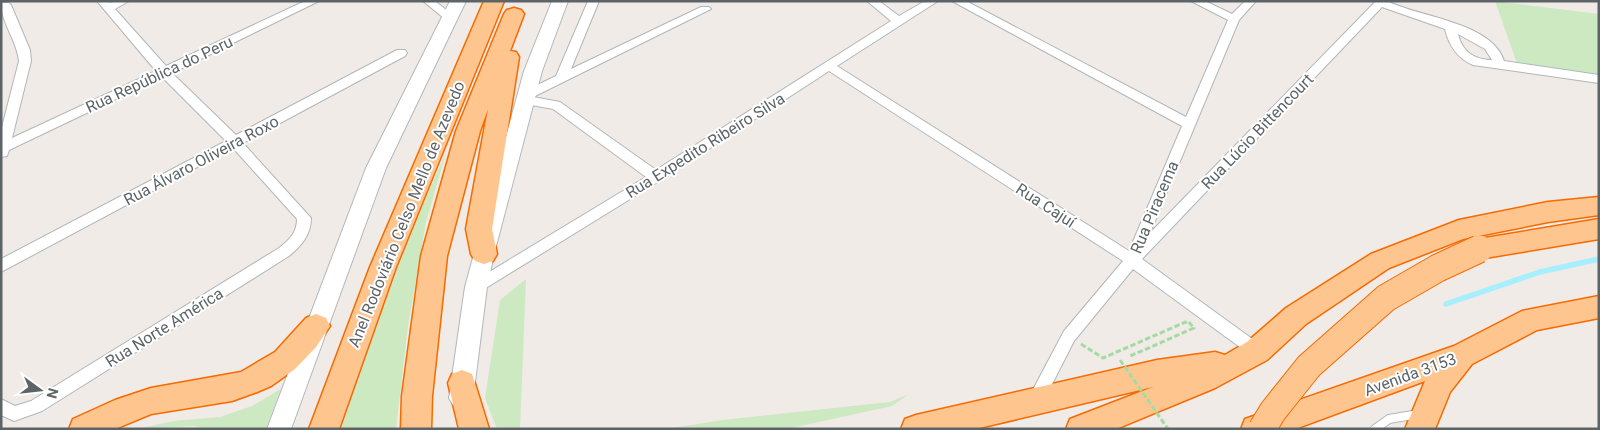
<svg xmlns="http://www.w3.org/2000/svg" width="1600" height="430" font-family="Roboto,sans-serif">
<rect width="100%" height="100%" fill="#f0ebe6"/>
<g fill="#cce9c2">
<path d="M 1495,1 L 1599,14 L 1599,76 L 1518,66 Z"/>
<path d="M 446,153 L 426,222 L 408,326 L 396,429 L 339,429 L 346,400 L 397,262 Z"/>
<path d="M 526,279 L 520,429 L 497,429 L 485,398 L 500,300 Z"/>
<path d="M 281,389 L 266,429 L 203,429 L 195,426 L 137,429 L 174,421 L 220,417 L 252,406 Z"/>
<path d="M 909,394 L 892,406 L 787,429 L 665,429 L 723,420 L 890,402 Z"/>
</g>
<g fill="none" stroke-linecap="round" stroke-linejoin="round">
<path stroke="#a7efff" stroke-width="5.5" d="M 1446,304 L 1540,272 L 1599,259"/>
<g stroke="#b1b6b9" stroke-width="10">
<path id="lane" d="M 1375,429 L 1389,419 L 1419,414"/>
</g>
<g stroke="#b1b6b9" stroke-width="2">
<g id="street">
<path d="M 97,1 L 108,1 L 110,3 L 114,1 L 129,1 L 115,9 L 166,66 L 305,1 L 319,1 L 172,73 L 236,135 L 397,50 L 405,50 L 407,53 L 405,56 L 243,143 L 311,218 C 311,235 301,246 289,256 L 42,411 L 14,421 L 1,415 L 1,399 L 15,406 L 31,401 L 279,248 C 289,240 297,233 297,219 L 233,148 L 1,272 L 1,259 L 226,141 L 162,77 L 9,150 L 7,156 L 1,157 L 1,131 L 19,61 C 17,41 1,22 1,3 L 9,3 L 11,5 L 30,50 L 31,61 L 12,138 L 156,71 Z"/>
<path d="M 423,1 L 435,1 L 455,17 L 453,19 L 445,19 Z"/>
<path d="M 588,1 L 599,1 L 571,69 L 701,7 L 709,7 L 711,9 L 533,97 L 560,102 L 656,170 L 891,21 L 867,1 L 879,1 L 899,16 L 925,1 L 938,1 L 837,66 L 1129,251 L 1182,126 L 952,1 L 966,1 L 1186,117 L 1228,20 L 1191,1 L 1205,1 L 1232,14 L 1245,1 L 1256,1 L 1239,20 L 1150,233 L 1376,1 L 1387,1 C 1418,17 1492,22 1504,61 L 1599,75 L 1599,83 L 1473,65 C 1457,58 1449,46 1445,29 L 1382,7 L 1142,259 L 1262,346 L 1265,351 L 1262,356 L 1257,358 L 1252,356 L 1133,269 L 1074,341 L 1041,406 L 1035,408 L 1029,406 L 1027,401 L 1064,331 L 1123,261 L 829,71 L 661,180 L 481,291 L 476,293 L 471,291 L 469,287 L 471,283 L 646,177 L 553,109 L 526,104 L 520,100 L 523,92 L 556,76 ZM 1458,34 L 1485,49 L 1492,60 C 1474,60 1462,51 1458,34 Z"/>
</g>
</g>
<g stroke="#b2b8bb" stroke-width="2">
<g id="secondary">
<path d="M 450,1 L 466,1 L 386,168 L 291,429 L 267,429 L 366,168 Z"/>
<path d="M 552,1 L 568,1 L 542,71 L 494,254 L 487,287 L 473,398 L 469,405 L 461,409 L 453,405 L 449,398 L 465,287 L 474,254 L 524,71 Z"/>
</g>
</g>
<g stroke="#f66a00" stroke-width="3">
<g id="highway">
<path d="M 484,1 L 504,1 L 396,267 L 339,429 L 309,429 L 370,267 Z"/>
<path d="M 514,8 L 521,10 L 524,14 L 510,51 L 516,52 L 519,57 L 492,229 L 497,254 L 493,261 L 484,264 L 475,261 L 471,254 L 466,229 L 488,109 L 480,131 L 447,256 L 432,396 L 431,429 L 401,429 L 402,396 L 421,256 L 456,131 L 504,14 L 507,10 Z"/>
<path d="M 1599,197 L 1599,215 L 1548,222 L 1463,239 L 1389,268 L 1306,324 L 1267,360 L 1215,388 L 1116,429 L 1066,429 L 1070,419 L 1153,387 L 975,429 L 901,429 L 905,419 L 916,415 L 1157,360 L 1215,352 L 1225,355 L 1247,342 L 1286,308 L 1371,254 L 1459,220 L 1548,202 Z"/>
<path d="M 1599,219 L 1599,239 L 1479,259 L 1470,256 L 1466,249 L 1470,242 L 1479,239 Z"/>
<path d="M 1599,296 L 1599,318 L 1537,330 L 1472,364 L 1450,392 L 1435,429 L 1405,429 L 1425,381 L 1295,429 L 1241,429 L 1245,419 L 1454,346 L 1522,311 Z"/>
<path d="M 316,314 L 326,318 L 330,326 L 316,347 L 295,369 L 271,386 L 257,392 L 232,401 L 151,414 L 115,429 L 69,429 L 73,419 L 115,400 L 151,388 L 241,372 L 275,352 L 306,318 Z"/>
<path d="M 462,370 L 472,374 L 489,429 L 459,429 L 448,383 L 452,374 Z"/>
</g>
</g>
<path stroke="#a4dba4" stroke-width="3" stroke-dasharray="5.5 2.5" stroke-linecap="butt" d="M 1081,344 L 1103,358 L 1188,321 L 1194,328 L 1128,357"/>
<use href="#lane" stroke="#fff" stroke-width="8"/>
<use href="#street" fill="#fff" fill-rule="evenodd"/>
<use href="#secondary" fill="#fff" fill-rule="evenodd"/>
<use href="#highway" fill="#ffc58e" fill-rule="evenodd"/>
<g stroke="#f66a00" stroke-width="29" stroke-linecap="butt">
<path id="highway-bridge" d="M 1262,429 L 1273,411 L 1309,366 L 1386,298 L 1438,268 L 1479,249"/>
</g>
<path stroke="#a4dba4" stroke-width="3" stroke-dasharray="5.5 2.5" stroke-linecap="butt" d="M 1120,360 L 1168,429"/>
<use href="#highway-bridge" stroke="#ffc58e" stroke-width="27"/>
</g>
<g text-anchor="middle" stroke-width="4" stroke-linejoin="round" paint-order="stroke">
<g font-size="16" fill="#5d6467" stroke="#fff">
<text transform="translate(159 74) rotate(-25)" y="6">Rua República do Peru</text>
<text transform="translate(1257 131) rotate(-46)" y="6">Rua Lúcio Bittencourt</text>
<text transform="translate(705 145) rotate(-32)" y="6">Rua Expedito Ribeiro Silva</text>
<text transform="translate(201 160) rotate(-28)" y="6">Rua Álvaro Oliveira Roxo</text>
<text transform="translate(1046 205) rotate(33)" y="6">Rua Cajuí</text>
<text transform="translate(1154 207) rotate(-67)" y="6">Rua Piracema</text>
<text transform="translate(406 214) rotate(-68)" y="6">Anel Rodoviário Celso Mello de Azevedo</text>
<text transform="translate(164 327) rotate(-32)" y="6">Rua Norte América</text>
<text transform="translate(1410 374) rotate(-20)" y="6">Avenida 3153</text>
</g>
</g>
<rect width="1600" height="430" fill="none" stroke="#5d6467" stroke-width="5"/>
<g transform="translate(40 390) rotate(105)" stroke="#ffffff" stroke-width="4" paint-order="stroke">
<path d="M0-4L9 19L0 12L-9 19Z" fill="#5d6467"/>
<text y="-8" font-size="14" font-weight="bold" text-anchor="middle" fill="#5d6467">N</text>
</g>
</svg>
